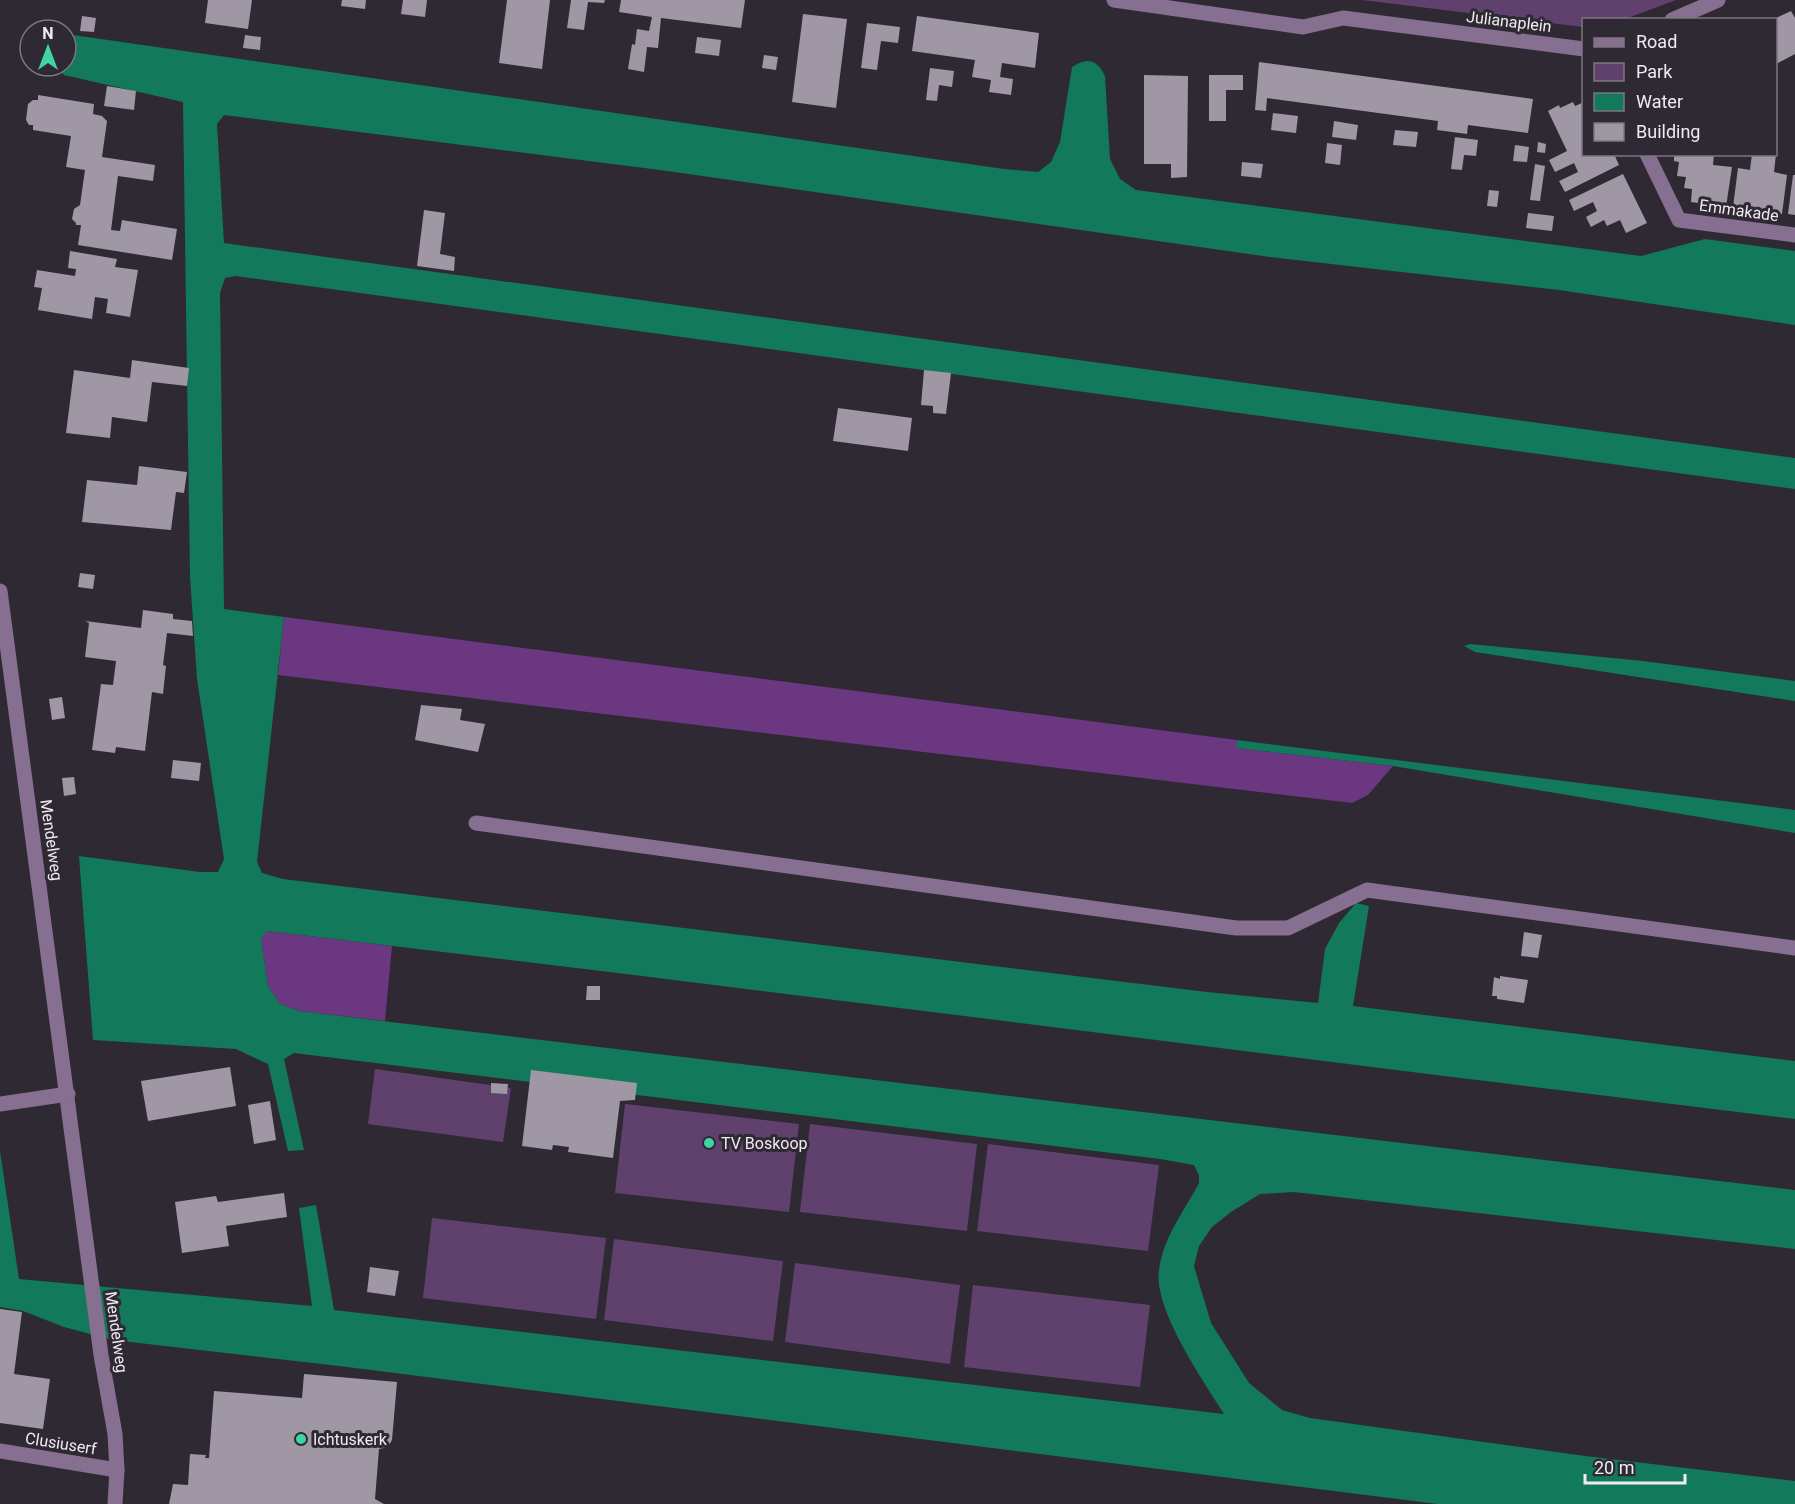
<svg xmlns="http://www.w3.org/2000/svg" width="1795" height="1504" font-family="Roboto,sans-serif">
<rect width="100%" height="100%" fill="#2f2933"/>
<g fill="#60416e">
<path d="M 1362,0 L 1676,0 L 1625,19 L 1584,20 L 1583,27 Z"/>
<path d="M 375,1069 L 511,1088 L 503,1142 L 368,1124 Z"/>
<path d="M 625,1104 L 799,1124 L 789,1212 L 615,1193 Z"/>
<path d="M 810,1124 L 977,1144 L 967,1231 L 800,1212 Z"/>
<path d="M 988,1144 L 1159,1165 L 1148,1251 L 977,1231 Z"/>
<path d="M 432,1218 L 606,1238 L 596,1319 L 423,1298 Z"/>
<path d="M 614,1239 L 783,1261 L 773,1341 L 604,1320 Z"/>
<path d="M 795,1263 L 960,1285 L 950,1364 L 785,1342 Z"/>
<path d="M 973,1285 L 1150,1305 L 1140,1387 L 964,1367 Z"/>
</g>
<g fill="#6a3780">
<path d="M 284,617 L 1237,740 L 1237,748 L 1393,766 L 1368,795 L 1352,803 L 278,675 Z"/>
<path d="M 267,931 L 392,946 L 385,1021 L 299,1011 L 280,1004 L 268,986 L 261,939 Z"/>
</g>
<g fill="#12795a">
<path d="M 66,34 L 1004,169 L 1038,172 L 1051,162 L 1060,142 L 1072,67 C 1087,57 1097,59 1105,76 L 1110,159 L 1120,179 L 1136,190 L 1641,256 L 1705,239 L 1795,251 L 1795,325 L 1559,290 L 1270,257 L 660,170 L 224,115 L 217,124 L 224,243 L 1795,458 L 1795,489 L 235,276 L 225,278 L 220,293 L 224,609 L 284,617 L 257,862 L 262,873 L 283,879 L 1207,992 L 1318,1003 L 1325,949 L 1339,923 L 1356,903 L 1369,906 L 1353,1006 L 1795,1061 L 1795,1119 C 1285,1057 776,991 267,931 L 261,939 L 268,986 L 280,1004 L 299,1011 L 1795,1190 L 1795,1249 L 1294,1192 L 1260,1194 L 1231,1212 L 1212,1227 L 1199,1246 L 1194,1266 L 1211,1323 L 1249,1383 L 1282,1410 L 1310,1418 L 1585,1456 L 1795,1481 L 1795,1504 L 1438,1504 L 339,1366 L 113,1340 L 64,1327 L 23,1311 L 0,1307 L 0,1151 L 19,1279 L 312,1306 L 299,1208 L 316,1205 L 334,1310 L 1224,1414 C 1203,1380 1153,1309 1159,1270 C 1163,1238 1184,1211 1199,1183 L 1199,1175 L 1194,1165 L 1160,1159 L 294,1053 L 284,1059 L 304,1150 L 288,1151 L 268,1064 L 236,1049 L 93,1040 L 79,856 L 200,872 L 218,872 L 224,859 L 197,679 L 190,577 L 183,102 L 64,75 L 56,66 L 66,66 Z"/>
<path d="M 1470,644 L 1643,661 L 1795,681 L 1795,701 L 1475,652 L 1464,646 Z"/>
<path d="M 1237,740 L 1795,810 L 1795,833 L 1393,766 L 1237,748 Z"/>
</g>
<g fill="#9f97a3">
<path d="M 208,0 L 252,0 L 248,29 L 205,23 Z"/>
<path d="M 342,0 L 366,0 L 365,9 L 341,6 Z"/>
<path d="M 403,0 L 427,0 L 425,17 L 401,14 Z"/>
<path d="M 507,0 L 550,0 L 542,69 L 499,63 Z"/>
<path d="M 571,0 L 605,0 L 604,3 L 588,2 L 584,30 L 567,28 Z"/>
<path d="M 621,0 L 745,0 L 741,28 L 661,18 L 658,48 L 647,47 L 644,72 L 628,69 L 632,44 L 635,45 L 637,29 L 649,31 L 652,17 L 619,12 Z"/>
<path d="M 1791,11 L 1795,18 L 1795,54 L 1776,64 L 1776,18 Z"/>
<path d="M 803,14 L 847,19 L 836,108 L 792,102 Z"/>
<path d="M 82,16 L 96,18 L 94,32 L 80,31 Z"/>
<path d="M 917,16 L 1039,33 L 1035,68 L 1002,63 L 1000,77 L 1013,79 L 1011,95 L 989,92 L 991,80 L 972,77 L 975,60 L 912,51 Z"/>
<path d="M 867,23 L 900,27 L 898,43 L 881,41 L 877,70 L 861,68 Z"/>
<path d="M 245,35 L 261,37 L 260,50 L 243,48 Z"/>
<path d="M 697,37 L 721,40 L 719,56 L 695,53 Z"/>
<path d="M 764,55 L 778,57 L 776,70 L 762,68 Z"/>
<path d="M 1259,62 L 1533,99 L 1528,133 L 1468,125 L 1467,134 L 1437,130 L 1438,121 L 1267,98 L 1266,111 L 1255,110 Z"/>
<path d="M 930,68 L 954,71 L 952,87 L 939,85 L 937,101 L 926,100 Z"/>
<path d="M 1144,75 L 1188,76 L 1187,177 L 1171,178 L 1171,164 L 1144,164 Z"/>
<path d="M 1209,75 L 1243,75 L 1243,90 L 1226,90 L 1226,121 L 1209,121 Z"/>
<path d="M 107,86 L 136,91 L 134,110 L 104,106 Z"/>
<path d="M 38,95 L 94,104 L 93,114 L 102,116 L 107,121 L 102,157 L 155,165 L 153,181 L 118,176 L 111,230 L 120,231 L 122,220 L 177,229 L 172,260 L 78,245 L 81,225 L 76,225 L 76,223 L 72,219 L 74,209 L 80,205 L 85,170 L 66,167 L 71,136 L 33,130 L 33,125 L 29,125 L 26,120 L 28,104 L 33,100 L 38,100 Z"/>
<path d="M 1573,102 L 1575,106 L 1584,102 L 1584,154 L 1614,154 L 1619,165 L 1565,192 L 1559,181 L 1578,172 L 1574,163 L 1555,172 L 1549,160 L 1567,151 L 1548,111 L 1559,105 L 1560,108 Z"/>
<path d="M 1273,113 L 1298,116 L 1296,133 L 1271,130 Z"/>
<path d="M 1334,121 L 1358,125 L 1356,140 L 1332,137 Z"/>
<path d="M 1395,130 L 1418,132 L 1416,147 L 1393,145 Z"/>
<path d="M 1455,137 L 1478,140 L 1476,156 L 1464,155 L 1462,170 L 1451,169 Z"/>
<path d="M 1538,142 L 1546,144 L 1545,153 L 1537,152 Z"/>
<path d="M 1327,143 L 1342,145 L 1340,165 L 1325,163 Z"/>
<path d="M 1515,145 L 1529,147 L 1527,162 L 1513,161 Z"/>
<path d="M 1674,154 L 1714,154 L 1713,165 L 1732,167 L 1726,207 L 1691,202 L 1692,189 L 1684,188 L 1686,177 L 1677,176 L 1679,162 L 1674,161 Z"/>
<path d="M 1752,154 L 1776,154 L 1774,172 L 1787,175 L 1782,214 L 1733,207 L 1738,168 L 1750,170 Z"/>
<path d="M 1242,162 L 1263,164 L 1261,178 L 1241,176 Z"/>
<path d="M 1535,164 L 1545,166 L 1540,201 L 1530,200 Z"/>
<path d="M 1623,174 L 1647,223 L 1626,233 L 1620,220 L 1607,226 L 1604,220 L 1591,227 L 1586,217 L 1597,211 L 1593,202 L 1574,211 L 1569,200 Z"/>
<path d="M 1793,175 L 1795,175 L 1795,215 L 1788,214 Z"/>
<path d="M 1489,190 L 1499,191 L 1497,207 L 1487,206 Z"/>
<path d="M 424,210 L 445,213 L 440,254 L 455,257 L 454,271 L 417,266 Z"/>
<path d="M 1528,213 L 1554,216 L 1552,231 L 1526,228 Z"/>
<path d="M 70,251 L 117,259 L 115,267 L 138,270 L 130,317 L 106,313 L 108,299 L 95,297 L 92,319 L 38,310 L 42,288 L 34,287 L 37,270 L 75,276 L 76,269 L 68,268 Z"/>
<path d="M 132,360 L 189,368 L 187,386 L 152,382 L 147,422 L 112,417 L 110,438 L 66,433 L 74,370 L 130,378 Z"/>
<path d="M 924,370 L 951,373 L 946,414 L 933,413 L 933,406 L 921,405 Z"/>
<path d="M 838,408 L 912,418 L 908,451 L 833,441 Z"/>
<path d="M 139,466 L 187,472 L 184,493 L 176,492 L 171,530 L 82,522 L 87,480 L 137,485 Z"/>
<path d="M 80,573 L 95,575 L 93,589 L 78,587 Z"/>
<path d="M 143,610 L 173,614 L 173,619 L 192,621 L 193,636 L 167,633 L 163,665 L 166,666 L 163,694 L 152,692 L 145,751 L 116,747 L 115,753 L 92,750 L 101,684 L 113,685 L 116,661 L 85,657 L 89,623 L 85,621 L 141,628 Z"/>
<path d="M 62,697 L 65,718 L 52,720 L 49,699 Z"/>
<path d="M 421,705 L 462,709 L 460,720 L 485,724 L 478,752 L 415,740 Z"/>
<path d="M 173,760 L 201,763 L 199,781 L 171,778 Z"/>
<path d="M 74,777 L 76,794 L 64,796 L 62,778 Z"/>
<path d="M 1524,932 L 1542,935 L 1538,958 L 1521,956 Z"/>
<path d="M 1500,976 L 1528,980 L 1524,1003 L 1497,999 L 1497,996 L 1492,996 L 1494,977 L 1500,979 Z"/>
<path d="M 587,986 L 600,986 L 600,1000 L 586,1000 Z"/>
<path d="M 230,1067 L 236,1106 L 148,1121 L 141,1081 Z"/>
<path d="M 531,1070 L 637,1083 L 635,1100 L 620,1101 L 613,1158 L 568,1152 L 569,1147 L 553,1145 L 552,1150 L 522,1146 Z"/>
<path d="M 491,1083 L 508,1084 L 507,1094 L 491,1093 Z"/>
<path d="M 270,1101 L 276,1140 L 254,1144 L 248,1105 Z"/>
<path d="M 284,1193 L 287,1217 L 226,1226 L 229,1246 L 182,1253 L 175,1202 L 216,1196 L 218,1202 Z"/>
<path d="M 370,1267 L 399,1271 L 395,1296 L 367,1292 Z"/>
<path d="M 0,1309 L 22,1312 L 14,1374 L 50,1379 L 43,1429 L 0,1423 Z"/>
<path d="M 304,1374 L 397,1382 L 392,1440 L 388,1447 L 379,1449 L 375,1499 L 384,1504 L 169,1504 L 173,1484 L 188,1485 L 190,1454 L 206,1455 L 205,1458 L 209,1458 L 214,1391 L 302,1398 Z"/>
</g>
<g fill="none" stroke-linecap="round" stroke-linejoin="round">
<g stroke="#866f91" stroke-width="15">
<path d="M 1114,0 L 1303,27 L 1343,18 L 1584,49"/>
<path d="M 1672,20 L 1718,0"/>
<path d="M 1647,154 L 1679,220 L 1795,235"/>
<path d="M 0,591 L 101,1355 L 115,1434 L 117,1470 L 115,1504"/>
<path d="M 476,823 L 1236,928 L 1288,928 L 1367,890 L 1795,948"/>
<path d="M 0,1104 L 68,1094"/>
<path d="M 0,1451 L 117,1470"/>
</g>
</g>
<g fill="#3fd4a2" stroke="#2f2933" stroke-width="2">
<circle cx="709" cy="1143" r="6"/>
<circle cx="301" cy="1439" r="6"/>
</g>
<g text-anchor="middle" stroke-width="6" stroke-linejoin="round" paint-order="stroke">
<g font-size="16" fill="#efebf1" stroke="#2f2933">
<text transform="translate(1509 21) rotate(7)" y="6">Julianaplein</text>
<text transform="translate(1739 210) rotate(8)" y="6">Emmakade</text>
<text transform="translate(52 840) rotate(82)" y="6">Mendelweg</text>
<text transform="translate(117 1332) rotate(82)" y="6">Mendelweg</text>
<text transform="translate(61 1443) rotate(9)" y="6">Clusiuserf</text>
</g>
<g font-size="16" fill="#efebf1" stroke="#2f2933" text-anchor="start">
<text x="721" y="1149">TV Boskoop</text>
<text x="313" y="1445">Ichtuskerk</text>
</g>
</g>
<rect x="1582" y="18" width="195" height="138" fill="#2f2933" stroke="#7c777f" stroke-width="1.5"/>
<rect x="1594" y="38" width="30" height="9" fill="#866f91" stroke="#7c777f" stroke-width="1.5"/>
<text x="1636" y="48" font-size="18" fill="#efebf1">Road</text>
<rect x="1594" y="63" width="30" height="18" fill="#60416e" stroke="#7c777f" stroke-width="1.5"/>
<text x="1636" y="78" font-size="18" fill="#efebf1">Park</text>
<rect x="1594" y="93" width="30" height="18" fill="#12795a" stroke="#7c777f" stroke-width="1.5"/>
<text x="1636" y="108" font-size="18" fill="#efebf1">Water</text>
<rect x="1594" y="123" width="30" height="18" fill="#9f97a3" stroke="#7c777f" stroke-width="1.5"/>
<text x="1636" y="138" font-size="18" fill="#efebf1">Building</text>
<g transform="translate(48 48)"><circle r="28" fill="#2f2933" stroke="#7c777f" stroke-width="1.5"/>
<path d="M0-4.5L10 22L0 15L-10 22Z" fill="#3fd4a2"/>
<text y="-9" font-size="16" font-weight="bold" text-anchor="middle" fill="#efebf1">N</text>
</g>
<path d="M1585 1474v9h100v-9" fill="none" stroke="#efebf1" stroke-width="3"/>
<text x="1594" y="1474" font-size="18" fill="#efebf1" stroke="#2f2933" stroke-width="4.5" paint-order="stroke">20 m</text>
</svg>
